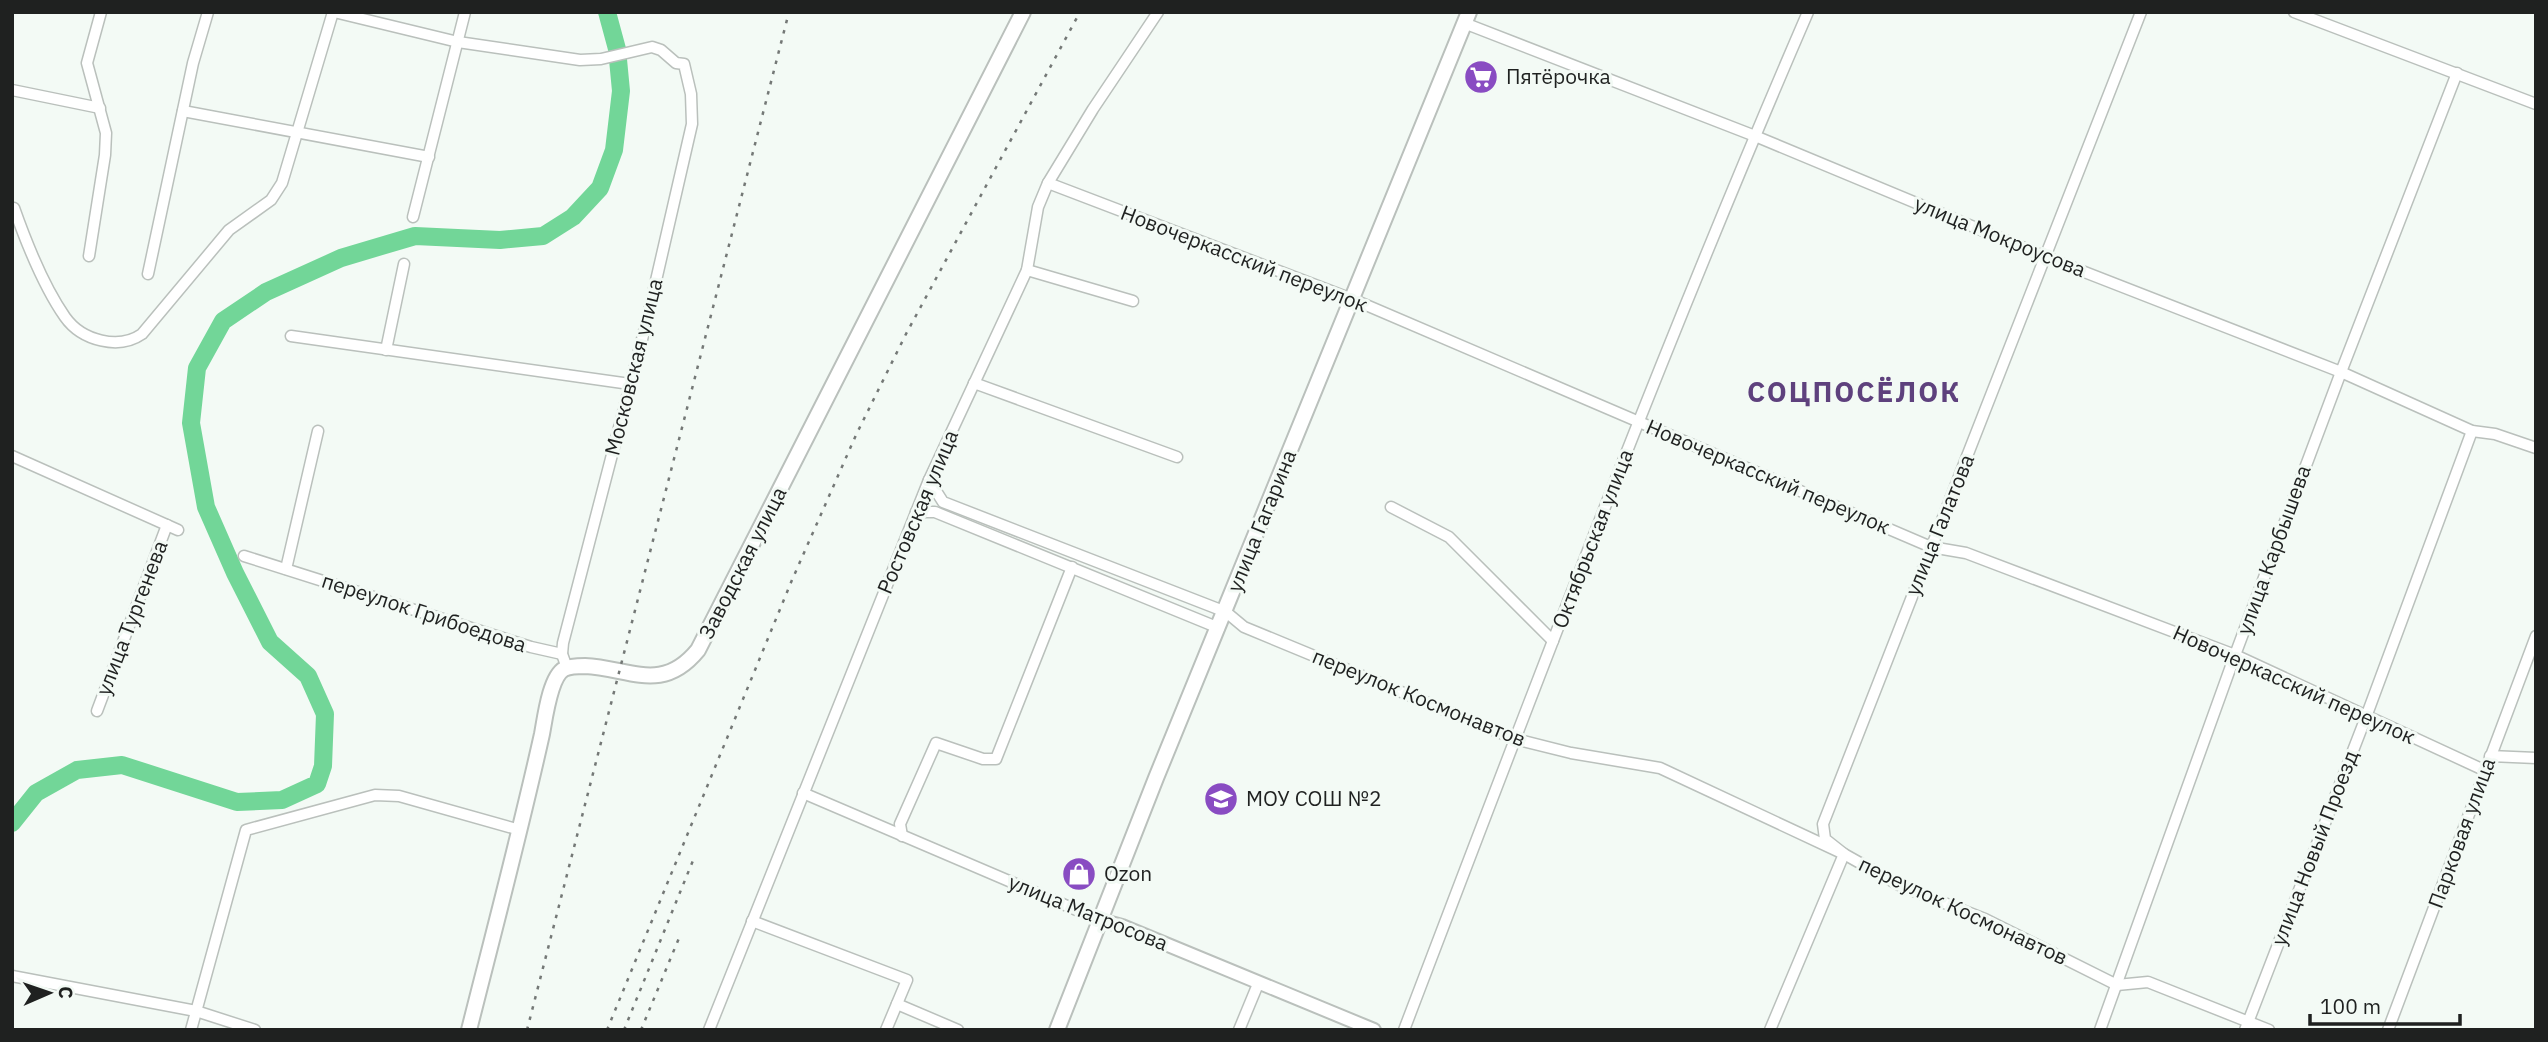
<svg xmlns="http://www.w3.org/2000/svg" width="2548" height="1042" font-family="'IBM Plex Sans',sans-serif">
<rect width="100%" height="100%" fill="#f3faf5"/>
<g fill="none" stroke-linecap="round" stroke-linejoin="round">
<path stroke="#72d698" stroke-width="18" d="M 12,823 L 36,793 L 77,770 L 122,765 L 237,802 L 282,800 L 317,784 L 323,766 L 325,714 L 308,676 L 270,642 L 235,573 L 206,507 L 191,423 L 197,368 L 223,321 L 266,292 L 341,258 L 415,236 L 500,240 L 543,236 L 573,217 L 600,188 L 614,150 L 621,91 L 617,49 L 607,12"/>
<g stroke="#bac0bc" stroke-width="13">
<g id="minor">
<path d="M 334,12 L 458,42 L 580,60 L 601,59 L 652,47 L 661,50 L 676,63 L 684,64 L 691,94 L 692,124 L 646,324 L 563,643 L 562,654 L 567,668"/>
<path d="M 2294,12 L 2536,104"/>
<path d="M 1464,23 L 1755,136 L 2046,257 L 2341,372 L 2472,431 L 2495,434 L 2536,448"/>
<path d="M 12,90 L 100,108"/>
<path d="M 183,111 L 429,157"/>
<path d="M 1048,183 L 1352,299 L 1931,547 L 1966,553 L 2235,655 L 2486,771"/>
<path d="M 14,208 C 26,242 44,287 65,317 C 82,341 119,350 142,334 L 229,230 L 271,200 L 282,183 L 333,12"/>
<path d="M 413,217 L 465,12"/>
<path d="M 89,256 L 105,155 L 106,133 L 87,63 L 101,12"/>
<path d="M 1027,270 L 1133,301"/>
<path d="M 148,274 L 193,63 L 208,12"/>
<path d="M 291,336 L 630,384"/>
<path d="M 386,350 L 404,264"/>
<path d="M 974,383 L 1177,457"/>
<path d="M 12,456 L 178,530"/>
<path d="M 929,480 L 943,502 L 1226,612 L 1244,627 L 1515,739 L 1571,753 L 1660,768 L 1844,854 L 1901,886 L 1985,919 L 2117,985 L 2148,982 L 2269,1030"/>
<path d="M 1391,507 L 1449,537 L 1553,641"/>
<path d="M 916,512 L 935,512 L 1219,628"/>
<path d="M 244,556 L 531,647 L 562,654"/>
<path d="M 286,569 L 318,431"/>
<path d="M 97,711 L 167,525"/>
<path d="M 2490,756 L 2536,758"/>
<path d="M 803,793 L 1100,920"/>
<path d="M 902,836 L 900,824 L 936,743 L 983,759 L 996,759 L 1072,567"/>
<path d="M 752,921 L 907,980 L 886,1030"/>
<path d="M 12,976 L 196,1011 L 255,1030"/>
<path d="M 897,1004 L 958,1030"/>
<path d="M 191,1030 L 246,830 L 375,795 L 399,796 L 520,830"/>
<path d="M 709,1030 L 929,480 L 1027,270 L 1038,207 L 1048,183 L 1093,109 L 1158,12"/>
<path d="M 1239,1030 L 1258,984"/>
<path d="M 1404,1030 C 1534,689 1663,347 1808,12"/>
<path d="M 1770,1030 L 1844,854 L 1825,839 L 1823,824 L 2141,12"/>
<path d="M 2100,1030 L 2235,655 L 2341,372 L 2457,73"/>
<path d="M 2245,1030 L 2366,717 L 2472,431"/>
<path d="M 2388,1030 L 2536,636"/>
</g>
</g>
<g stroke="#bac0bc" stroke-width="16">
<path id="tertiary" d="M 1100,920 L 1122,926 L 1374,1030"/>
</g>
<g stroke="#bac0bc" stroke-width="18">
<g id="secondary">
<path d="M 469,1030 C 494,931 520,833 542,734 C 545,718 550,677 564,669 C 570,666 578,666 585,666 C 630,668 662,694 698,650 L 1023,12"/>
<path d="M 1057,1030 L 1156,778 L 1469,12"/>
</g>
</g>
<use href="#minor" stroke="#fff" stroke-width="10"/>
<use href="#tertiary" stroke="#fff" stroke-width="12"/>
<use href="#secondary" stroke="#fff" stroke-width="14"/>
<g stroke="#747876" stroke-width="2.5" stroke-dasharray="3.5 7" stroke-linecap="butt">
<path d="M 527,1030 L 789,12"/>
<path d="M 607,1030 L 792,580 L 856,435 L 906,334 L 1080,12"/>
<path d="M 624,1030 L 694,858"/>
<path d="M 641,1030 L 679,938"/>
</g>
</g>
<defs>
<g id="supermarket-disc" transform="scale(1.75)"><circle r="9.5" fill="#894cc2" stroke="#f3faf5"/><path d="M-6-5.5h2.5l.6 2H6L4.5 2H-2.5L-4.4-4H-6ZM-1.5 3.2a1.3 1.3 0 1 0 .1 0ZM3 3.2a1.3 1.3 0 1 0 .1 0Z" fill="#fff"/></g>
<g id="school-disc" transform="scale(1.75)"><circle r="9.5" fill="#894cc2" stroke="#f3faf5"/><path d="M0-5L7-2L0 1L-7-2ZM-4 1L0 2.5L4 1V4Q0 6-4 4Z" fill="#fff"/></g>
<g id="shop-disc" transform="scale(1.75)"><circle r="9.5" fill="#894cc2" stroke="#f3faf5"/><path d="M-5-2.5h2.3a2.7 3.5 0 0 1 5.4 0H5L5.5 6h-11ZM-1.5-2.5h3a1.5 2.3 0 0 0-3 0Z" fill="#fff"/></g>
</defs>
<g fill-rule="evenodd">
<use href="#supermarket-disc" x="1481" y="77"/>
<use href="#school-disc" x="1221" y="799"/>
<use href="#shop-disc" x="1079" y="874"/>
</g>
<g text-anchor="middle" stroke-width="6" stroke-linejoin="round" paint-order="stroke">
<g font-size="21" fill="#1f2120" stroke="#f3faf5" text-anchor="start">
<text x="1506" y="84">Пятёрочка</text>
<text x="1246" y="806">МОУ СОШ №2</text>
<text x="1104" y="881">Ozon</text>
</g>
<g font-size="21" fill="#1f2120" stroke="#f3faf5">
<text transform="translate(2000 237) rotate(22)" y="7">улица Мокроусова</text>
<text transform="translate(1244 259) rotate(21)" y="7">Новочеркасский переулок</text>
<text transform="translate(634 367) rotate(-76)" y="7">Московская улица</text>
<text transform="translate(1768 477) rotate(23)" y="7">Новочеркасский переулок</text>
<text transform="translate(918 512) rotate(-67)" y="7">Ростовская улица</text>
<text transform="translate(1262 521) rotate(-68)" y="7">улица Гагарина</text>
<text transform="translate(1940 525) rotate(-68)" y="7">улица Галатова</text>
<text transform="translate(1593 539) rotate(-69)" y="7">Октябрьская улица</text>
<text transform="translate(2274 550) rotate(-70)" y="7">улица Карбышева</text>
<text transform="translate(743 563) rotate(-63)" y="7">Заводская улица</text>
<text transform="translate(424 613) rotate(18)" y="7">переулок Грибоедова</text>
<text transform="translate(132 618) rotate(-69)" y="7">улица Тургенева</text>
<text transform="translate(2294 685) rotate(24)" y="7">Новочеркасский переулок</text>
<text transform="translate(1419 698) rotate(22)" y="7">переулок Космонавтов</text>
<text transform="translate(2462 833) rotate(-70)" y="7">Парковая улица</text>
<text transform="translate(2315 848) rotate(-69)" y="7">улица Новый Проезд</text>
<text transform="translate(1963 911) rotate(25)" y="7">переулок Космонавтов</text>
<text transform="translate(1088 913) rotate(22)" y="7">улица Матросова</text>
</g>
<g font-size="28" font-weight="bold" letter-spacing="2" fill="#5e417d" stroke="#f3faf5">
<text x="1854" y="402">СОЦПОСЁЛОК</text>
</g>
</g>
<rect width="2548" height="1042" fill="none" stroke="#1f2120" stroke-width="28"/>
<g transform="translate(49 993) rotate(88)" stroke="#f3faf5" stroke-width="5" paint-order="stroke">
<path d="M0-5L12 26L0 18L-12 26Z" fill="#1f2120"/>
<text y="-10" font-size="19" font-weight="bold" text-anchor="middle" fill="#1f2120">С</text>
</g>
<path d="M2310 1014v10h150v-10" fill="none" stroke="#1f2120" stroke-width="3.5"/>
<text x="2320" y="1014" font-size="21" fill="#1f2120" stroke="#f3faf5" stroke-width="5" paint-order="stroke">100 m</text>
</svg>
